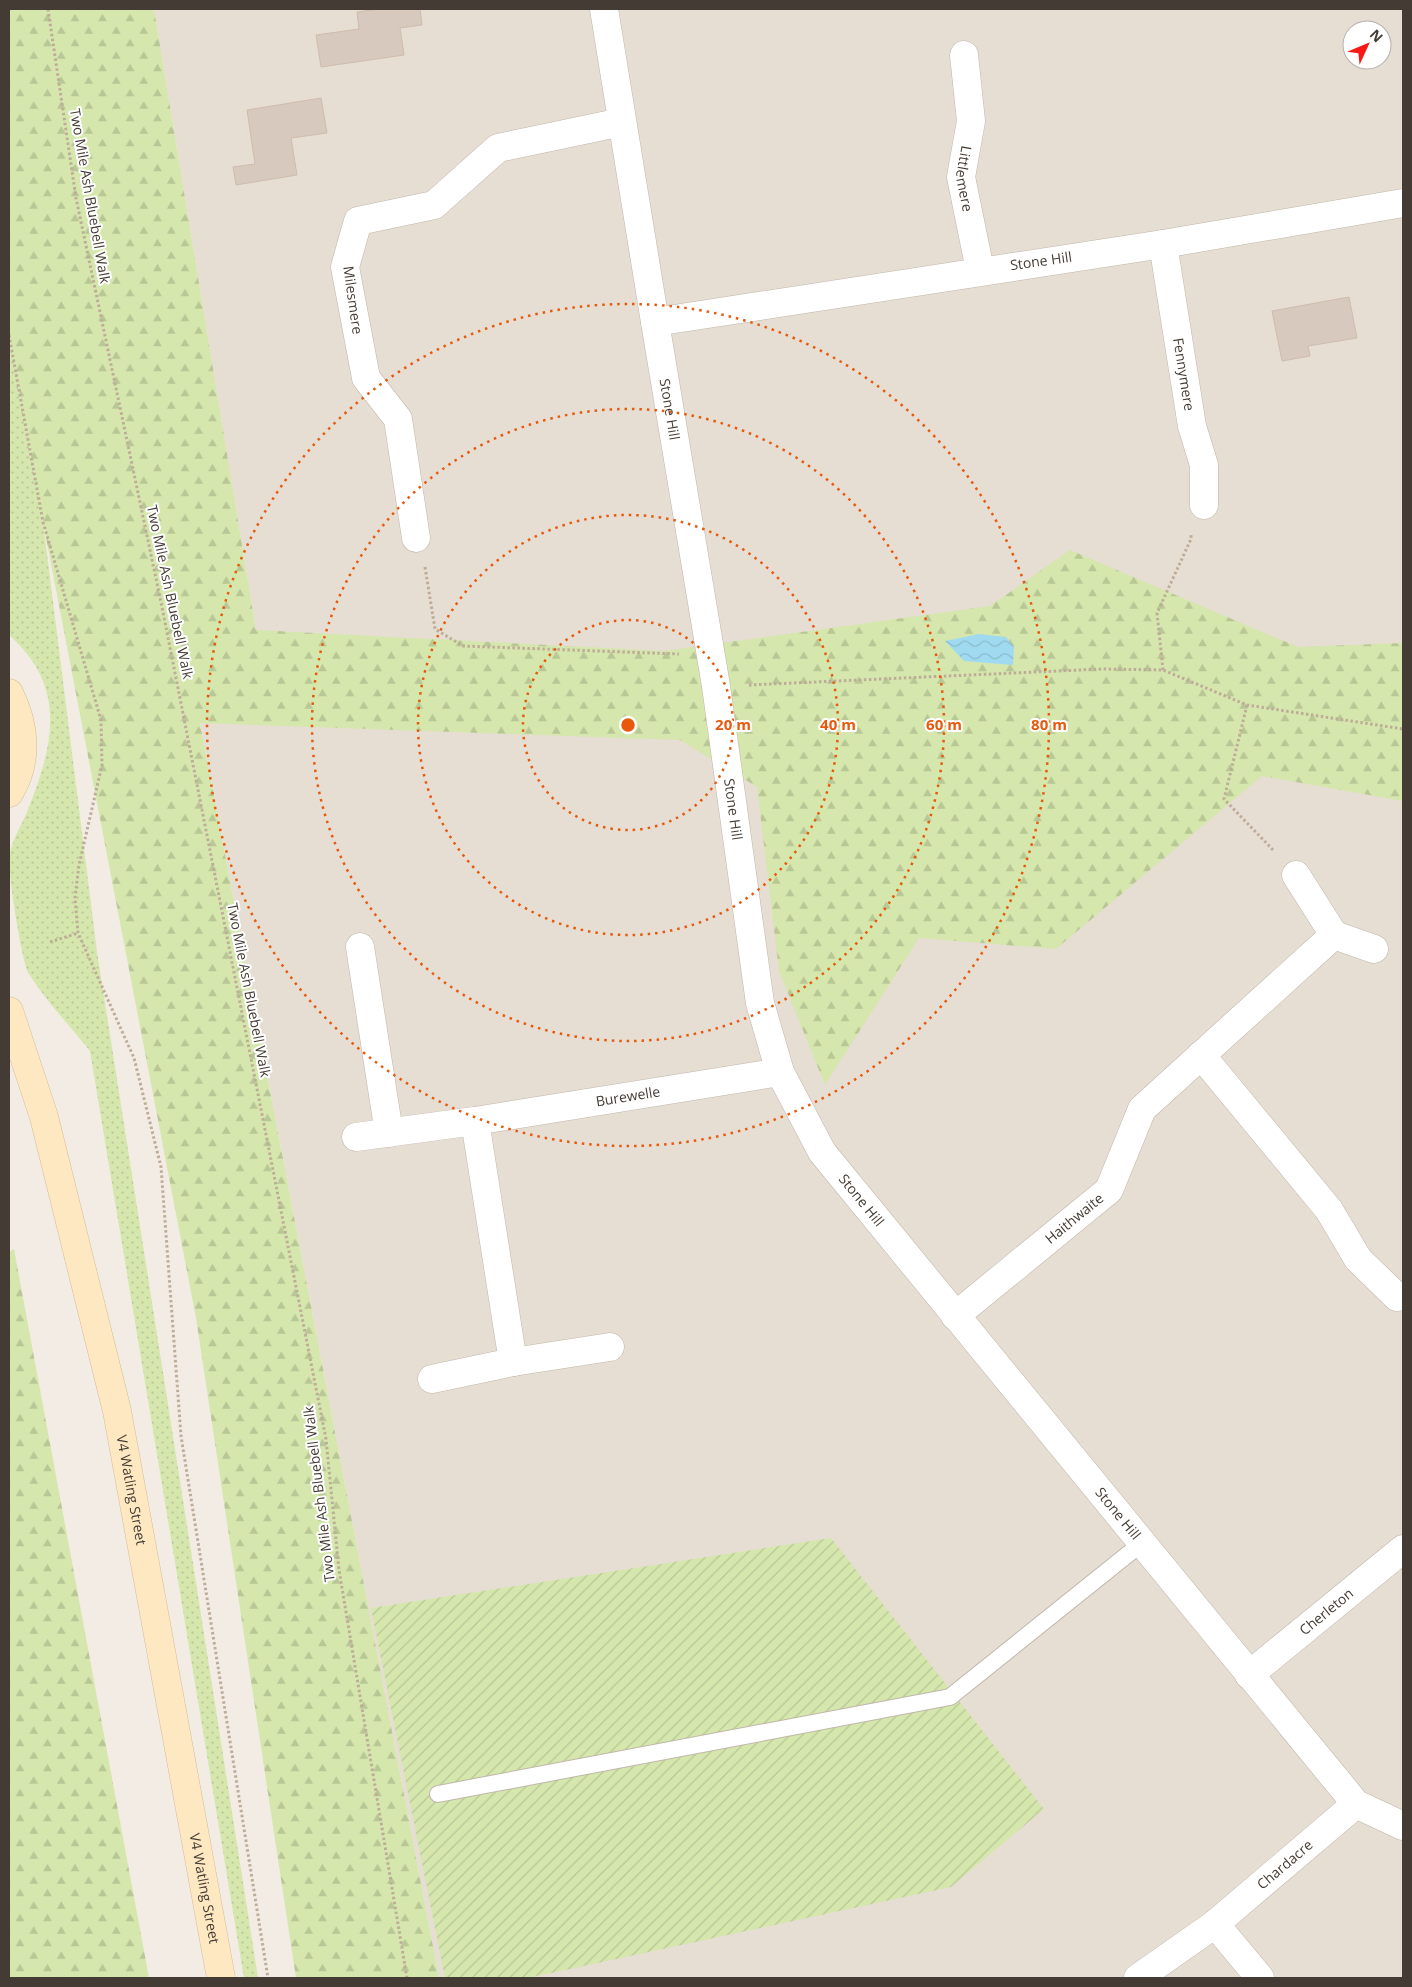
<svg xmlns="http://www.w3.org/2000/svg" width="1412" height="1987" font-family="'Open Sans',sans-serif">
<defs>
<pattern id="grass-dots" width="8" height="8" patternUnits="userSpaceOnUse" patternTransform="scale(1.25)"><rect width="8" height="8" fill="#d5e7ad"/><path d="M2 2h.1M6 6h.1" fill="none" stroke="#b8c795" stroke-width="1.8" stroke-linecap="round"/></pattern>
<pattern id="forest-firs" width="22" height="20" patternUnits="userSpaceOnUse" patternTransform="scale(1.25)"><rect width="22" height="20" fill="#d5e7ad"/><path d="M5 1l3.5 6h-7zM16 11l3.5 6h-7z" fill="#b8c795"/></pattern>
<pattern id="garden-furrows" width="10" height="10" patternUnits="userSpaceOnUse" patternTransform="scale(1.25)"><rect width="10" height="10" fill="#d5e7ad"/><path d="M-1 1l2-2M0 10L10 0M9 11l2-2" fill="none" stroke="#b8c795"/></pattern>
<pattern id="water-waves" width="16" height="10" patternUnits="userSpaceOnUse" patternTransform="scale(1.25)"><rect width="16" height="10" fill="#a0daf0"/><path d="M0 5q4-4 8 0t8 0" fill="none" stroke="#8bbcce"/></pattern>
</defs>
<rect width="100%" height="100%" fill="#f2ece5"/>
<path fill="#e6ddd3" fill-rule="evenodd" d="M 154,9 L 1403,9 L 1403,1978 L 439,1978 L 200,722 L 256,630 ZM 1352,30 L 1382,30 L 1382,60 L 1352,60 Z"/>
<path fill="url(#grass-dots)" d="M 9,335 L 43,522 L 97,952 L 258,1978 L 244,1978 L 90,1051 C 70,1026 46,1001 29,974 C 22,964 8,872 9,858 C 10,844 21,826 27,812 C 53,747 69,688 9,635 Z"/>
<g fill="url(#forest-firs)">
<path d="M 9,9 L 154,9 L 256,630 L 664,651 L 990,606 L 1070,550 L 1298,647 L 1403,643 L 1403,801 L 1262,776 L 1056,949 L 919,938 L 825,1085 L 779,971 L 757,787 L 680,740 L 200,723 L 439,1978 L 296,1978 L 196,1318 L 43,522 L 9,335 Z"/>
<path d="M 14,1249 L 149,1978 L 9,1978 L 9,1252 Z"/>
</g>
<path fill="url(#garden-furrows)" d="M 831,1538 L 1044,1809 L 951,1887 L 528,1978 L 445,1978 L 371,1608 Z"/>
<path fill="url(#water-waves)" d="M 979,634 L 1006,637 L 1014,647 L 1013,665 L 964,661 L 945,641 Z"/>
<g fill="#d7c9bd" stroke="#cebdad">
<path d="M 378,9 L 420,9 L 422,25 L 400,28 L 404,55 L 321,67 L 316,35 L 359,29 L 357,12 Z"/>
<path d="M 321,98 L 327,133 L 291,138 L 297,175 L 236,185 L 233,167 L 255,164 L 247,110 Z"/>
<path d="M 1349,297 L 1357,338 L 1308,346 L 1310,356 L 1282,361 L 1272,311 Z"/>
</g>
<g fill="none" stroke-linecap="round" stroke-linejoin="round">
<g stroke="#c1b6aa" stroke-width="18">
<path id="lane" d="M 438,1794 L 950,1697 L 1142,1543"/>
</g>
<g stroke="#c1b6aa" stroke-width="29">
<g id="street">
<path d="M 604,9 L 655,322"/>
<path id="s1" d="M 964,55 L 971,121 L 961,177 L 980,270"/>
<path id="s2" d="M 1403,203 L 1163,244 L 655,322 L 716,686 L 760,1003 L 780,1072 L 822,1152 L 1356,1804 L 1403,1826"/>
<path id="s3" d="M 1163,244 L 1192,426 L 1204,465 L 1204,505"/>
<path d="M 416,538 L 398,419 L 366,378 L 345,267 L 358,221 L 434,205 L 498,148 L 622,122"/>
<path d="M 1334,935 L 1374,949"/>
<path d="M 360,947 L 389,1133"/>
<path d="M 1201,1055 L 1329,1210 L 1358,1259 L 1397,1297"/>
<path id="s4" d="M 356,1137 L 475,1121 L 780,1072"/>
<path id="s5" d="M 955,1316 L 1109,1190 L 1142,1109 L 1334,935 L 1296,875"/>
<path d="M 513,1362 L 610,1347"/>
<path d="M 432,1379 L 513,1362 L 475,1121"/>
<path id="s6" d="M 1249,1675 L 1403,1549"/>
<path d="M 1138,1978 L 1215,1924"/>
<path id="s7" d="M 1260,1978 L 1215,1924 L 1356,1804"/>
</g>
</g>
<g stroke="#d6bc96" stroke-width="29">
<g id="secondary">
<path d="M 9,693 C 25,725 29,761 9,793"/>
<path id="s8" d="M 9,1011 L 44,1117 L 117,1411 L 221,1978"/>
</g>
</g>
<g stroke="#bfac98" stroke-width="3" stroke-dasharray="2.5 2.5" stroke-linecap="butt">
<path d="M 48,9 L 76,198 L 162,607 L 326,1439 L 339,1570 L 407,1978"/>
<path d="M 9,335 L 43,522 L 101,720 L 102,765 L 79,865 L 75,898 L 78,933 L 134,1058 L 161,1167 L 181,1436 L 268,1978"/>
<path d="M 425,567 L 435,629 L 463,646 L 679,654"/>
<path d="M 1163,670 L 1157,613 L 1191,539 L 1191,533"/>
<path d="M 749,685 L 1102,669 L 1163,670 L 1247,705 L 1403,729"/>
<path d="M 1247,705 L 1224,799 L 1274,851"/>
<path d="M 50,942 L 78,933"/>
</g>
<use href="#lane" stroke="#fff" stroke-width="16"/>
<use href="#street" stroke="#fff" stroke-width="28"/>
<use href="#secondary" stroke="#fee8c2" stroke-width="28"/>
</g>
<g fill="none" stroke="#e8590c" stroke-width="2.5" stroke-dasharray="2.5 5">
<circle cx="628" cy="725" r="105"/>
<circle cx="628" cy="725" r="210"/>
<circle cx="628" cy="725" r="316"/>
<circle cx="628" cy="725" r="421"/>
</g>
<g text-anchor="middle" stroke-width="4" stroke-linejoin="round" paint-order="stroke">
<g font-size="14" fill="#443c34" stroke="#fff">
<text dy="5" stroke="none"><textPath href="#s1" startOffset="125">Littlemere</textPath></text>
<text transform="translate(90 196) rotate(80)" y="5">Two Mile Ash Bluebell Walk</text>
<text transform="translate(1041 261) rotate(-8)" y="5">Stone Hill</text>
<text transform="translate(353 300) rotate(82)" y="5">Milesmere</text>
<text dy="5" stroke="none"><textPath href="#s3" startOffset="132">Fennymere</textPath></text>
<text dy="5" stroke="none"><textPath href="#s2" startOffset="846">Stone Hill</textPath></text>
<text transform="translate(170 592) rotate(78)" y="5">Two Mile Ash Bluebell Walk</text>
<text dy="5" stroke="none"><textPath href="#s2" startOffset="1251">Stone Hill</textPath></text>
<text transform="translate(249 990) rotate(79)" y="5">Two Mile Ash Bluebell Walk</text>
<text dy="5" stroke="none"><textPath href="#s4" startOffset="275">Burewelle</textPath></text>
<text dy="5" stroke="none"><textPath href="#s2" startOffset="1671">Stone Hill</textPath></text>
<text dy="5" stroke="none"><textPath href="#s5" startOffset="154">Haithwaite</textPath></text>
<text dy="5" stroke="none"><textPath href="#s8" startOffset="495">V4 Watling Street</textPath></text>
<text transform="translate(319 1494) rotate(-97)" y="5">Two Mile Ash Bluebell Walk</text>
<text dy="5" stroke="none"><textPath href="#s2" startOffset="2076">Stone Hill</textPath></text>
<text dy="5" stroke="none"><textPath href="#s6" startOffset="100">Cherleton</textPath></text>
<text dy="5" stroke="none"><textPath href="#s7" startOffset="162">Chardacre</textPath></text>
<text dy="5" stroke="none"><textPath href="#s8" startOffset="900">V4 Watling Street</textPath></text>
</g>
</g>
<circle cx="628" cy="725" r="8" fill="#e8590c" stroke="#fff" stroke-width="2.5"/>
<g font-size="15" text-anchor="middle" font-weight="bold" fill="#e8590c" stroke="#fff" stroke-width="4" stroke-linejoin="round" paint-order="stroke">
<text x="733" y="730">20 m</text>
<text x="838" y="730">40 m</text>
<text x="944" y="730">60 m</text>
<text x="1049" y="730">80 m</text>
</g>
<rect width="1412" height="1987" fill="none" stroke="#443c34" stroke-width="20"/>
<g transform="translate(1367 45) rotate(46)"><circle r="24" fill="#ffffff" stroke="#b4b1ae"/>
<path d="M0-4L9 19L0 12L-9 19Z" fill="#f91815"/>
<text y="-8" font-size="14" font-weight="bold" text-anchor="middle" fill="#443c34">N</text>
</g>
</svg>
